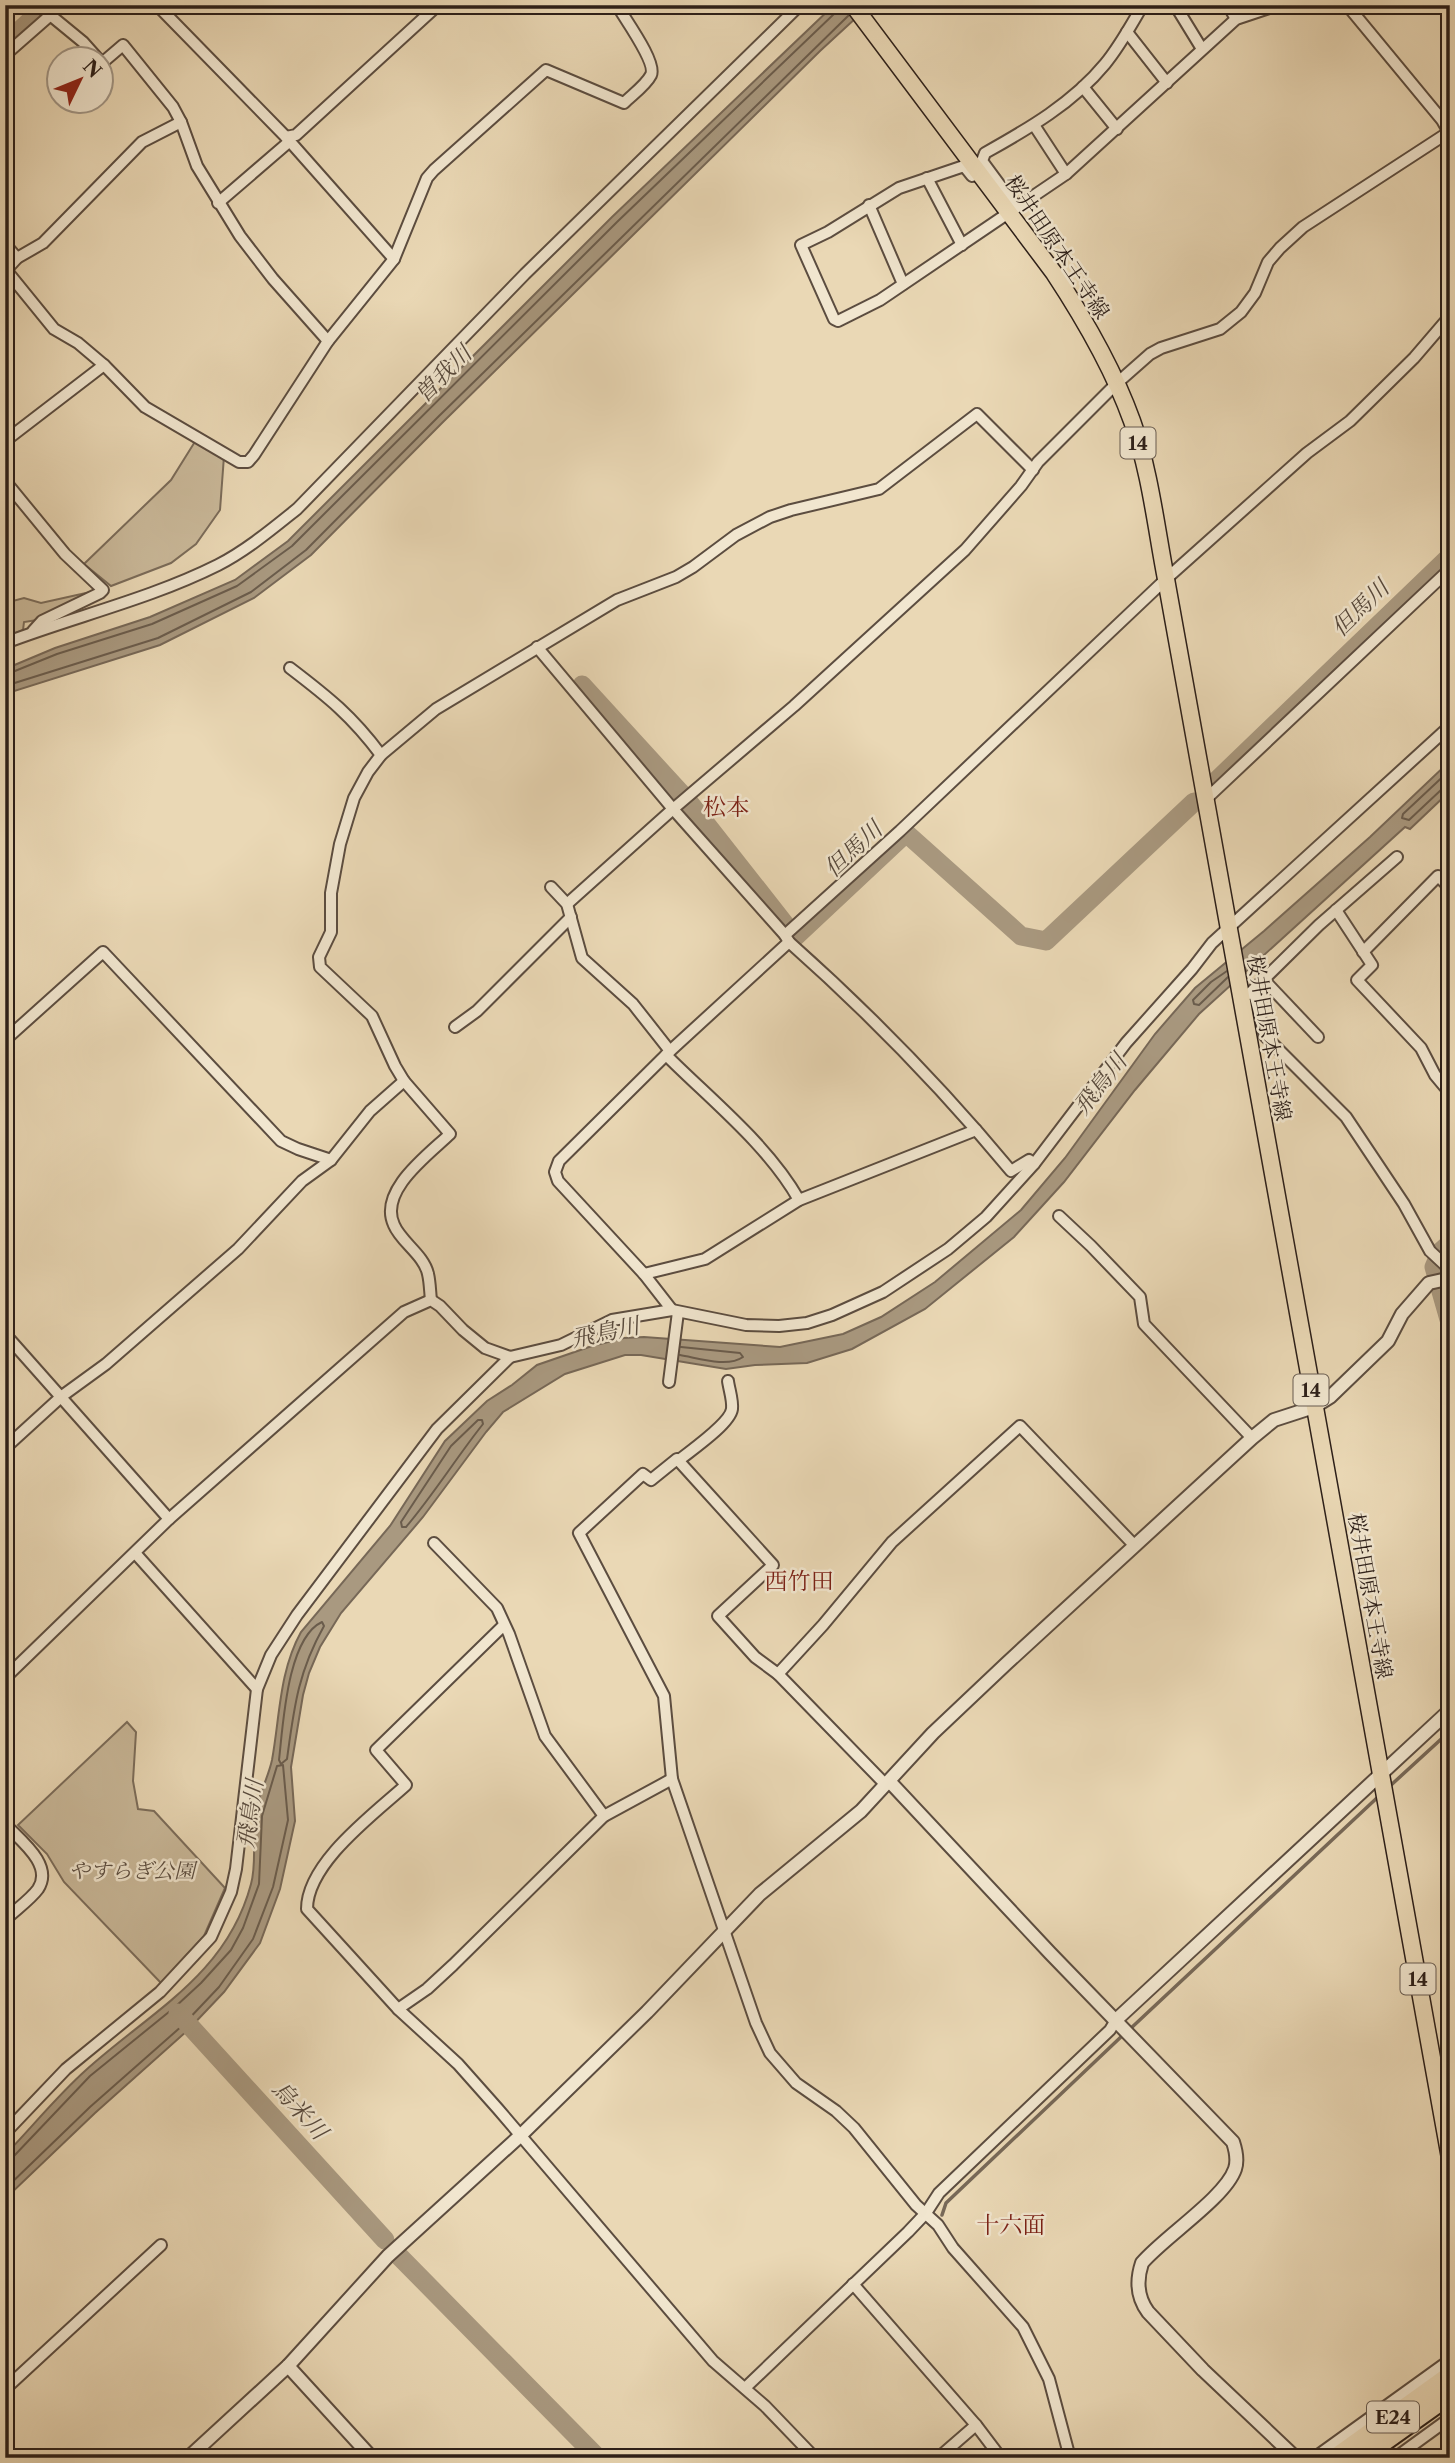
<svg xmlns="http://www.w3.org/2000/svg" width="1455" height="2463" font-family="'Libre Caslon Text','Noto Serif JP',serif">
<rect width="100%" height="100%" fill="#ead8b5"/>
<filter id="stains"><feTurbulence type="fractalNoise" baseFrequency=".00286" numOctaves="4"/><feColorMatrix values="0 0 0 0 .2 0 0 0 0 .09 0 0 0 0 .02 0 0 0 .5 -.17"/></filter>
<radialGradient id="worn" r=".72"><stop offset=".6" stop-color="#630" stop-opacity="0"/><stop offset="1" stop-color="#630" stop-opacity=".3"/></radialGradient>
<g fill="#cab99a" stroke="#7b6c5a" stroke-width="2">
<path d="M 196,440 L 224,456 L 220,510 L 196,544 L 171,563 L 111,586 L 84,564 L 171,480 Z"/>
<path d="M 95,591 L 37,620 L 24,622 L 23,630 L 5,638 L 5,603 L 24,598 L 41,603 Z"/>
<path d="M 127,1722 L 136,1732 L 133,1781 L 138,1809 L 154,1811 L 225,1888 L 204,1936 L 161,1983 L 64,1882 L 47,1854 L 18,1825 Z"/>
</g>
<g fill="#a99980" stroke="#776857" stroke-width="2">
<path d="M 834,5 L 870,5 L 820,51 L 443,422 L 311,555 L 254,598 L 160,645 L 5,694 L 5,669 L 55,648 L 150,617 L 235,580 L 288,541 L 612,217 Z"/>
<path d="M 1450,761 L 1450,791 L 1410,829 L 1405,827 L 1199,1014 L 1135,1090 L 1064,1182 L 1014,1237 L 925,1309 L 852,1349 L 807,1363 L 755,1365 L 726,1369 L 641,1355 L 625,1355 L 565,1374 L 503,1412 L 486,1432 L 423,1517 L 341,1613 L 320,1647 L 309,1673 L 303,1695 L 291,1767 L 295,1821 L 280,1889 L 260,1943 L 224,1992 L 188,2030 L 95,2113 L 5,2199 L 5,2155 C 32,2127 57,2096 86,2070 C 150,2012 227,1975 251,1884 C 257,1863 252,1838 255,1816 C 257,1797 268,1779 272,1760 C 280,1716 279,1672 301,1632 L 390,1526 L 445,1441 L 487,1401 L 512,1385 L 537,1365 L 592,1346 L 624,1338 L 644,1337 L 780,1347 L 843,1334 L 881,1317 L 935,1282 L 1021,1210 L 1065,1158 L 1155,1034 L 1195,988 L 1264,931 L 1370,837 Z"/>
</g>
<g fill="none" stroke-linecap="round" stroke-linejoin="round">
<g stroke="#6a5c4c" stroke-width="2">
<path d="M 5,675 L 57,654 L 152,624 L 237,586 L 292,546 L 617,222 L 835,13 L 838,5"/>
<path d="M 5,686 L 158,638 L 251,592 L 306,550 L 438,417 L 849,15"/>
<path d="M 1450,770 L 1403,814 L 1402,818 L 1409,820 L 1442,789 L 1450,787"/>
<path d="M 1227,971 L 1211,982 L 1193,1000 L 1194,1004 L 1199,1005 L 1228,977"/>
<path d="M 680,1355 C 698,1358 727,1368 743,1357 L 740,1353 L 681,1347"/>
<path d="M 478,1420 L 482,1420 L 483,1424 C 456,1458 434,1494 406,1527 L 402,1527 L 401,1522 L 451,1446 Z"/>
<path d="M 322,1622 L 324,1626 C 298,1672 294,1708 287,1759 L 281,1764 L 279,1760 C 283,1726 287,1638 322,1622 Z"/>
<path d="M 5,2159 L 13,2157 L 90,2076 L 175,2007 L 201,1983 L 231,1950 L 243,1928 L 259,1884 L 262,1816 L 277,1766 L 283,1765 L 288,1820 L 273,1887 L 253,1939 L 219,1987 L 183,2025 L 90,2107 L 5,2189"/>
</g>
<g stroke="#776857" stroke-width="3.5">
<path d="M 1390,1786 L 1450,1731"/>
<path d="M 1129,2030 L 1379,1796"/>
<path d="M 942,2215 L 946,2203 L 1123,2035"/>
</g>
<g stroke="#a99980" stroke-width="19">
<path d="M 5,44 L 47,5"/>
<path d="M 582,685 L 689,802 L 795,937 L 906,833 L 1021,936 L 1046,941 L 1194,802"/>
<path d="M 1214,783 L 1450,556"/>
<path d="M 1450,1243 L 1441,1251 L 1434,1267 L 1450,1323"/>
<path d="M 178,2013 L 385,2240"/>
<path d="M 399,2256 L 598,2458"/>
</g>
<g stroke="#5c4d40" stroke-width="14">
<g id="minor">
<path d="M 38,5 L 83,42 L 99,60"/>
<path d="M 157,5 L 286,137 L 394,259"/>
<path d="M 1175,5 L 1202,49"/>
<path d="M 1228,5 L 1236,19"/>
<path d="M 1347,5 L 1442,120 L 1450,134"/>
<path d="M 1127,32 L 1167,83"/>
<path d="M 5,55 L 62,5"/>
<path d="M 102,63 L 123,45 L 173,107 L 181,122 L 197,166 L 240,236 L 273,279 L 328,341"/>
<path d="M 1083,87 L 1117,129"/>
<path d="M 1034,125 L 1066,174"/>
<path d="M 286,137 L 296,135 L 438,5"/>
<path d="M 972,176 L 964,166 L 899,188 L 828,232 L 801,245 L 834,319 L 838,321 L 880,300 L 1066,174 L 1236,19 L 1278,5"/>
<path d="M 927,178 L 962,245"/>
<path d="M 218,203 L 290,141"/>
<path d="M 869,205 L 903,284"/>
<path d="M 1016,207 L 982,161 L 985,153 C 1028,129 1073,103 1105,64 C 1120,46 1131,25 1143,5"/>
<path d="M 5,244 L 17,258"/>
<path d="M 104,365 L 78,343 L 54,329 L 6,270 L 17,258 L 43,243 L 142,142 L 181,122"/>
<path d="M 5,441 L 104,365 L 145,407 L 239,462 L 248,462 L 254,455 L 328,341 L 394,259 L 427,178 L 434,170 L 546,70 L 624,103 C 632,95 646,85 651,75 C 657,62 624,18 617,5"/>
<path d="M 5,481 L 65,554 L 103,590 L 100,593 L 42,621 L 33,631"/>
<path d="M 5,643 C 76,616 150,599 218,565 C 247,550 272,529 297,509 L 525,274 L 800,5"/>
<path d="M 537,647 L 673,809 L 785,935"/>
<path d="M 290,668 C 328,697 352,716 381,755"/>
<path d="M 1205,800 L 1450,569"/>
<path d="M 551,887 L 567,904 L 582,958 L 633,1004 L 670,1051"/>
<path d="M 567,904 L 673,809 L 794,706 L 965,550 L 1021,486 L 1038,462 L 1116,384 L 1150,354 L 1161,348 L 1220,329 L 1241,312 L 1255,293 L 1268,262 L 1280,248 L 1303,227 L 1449,132"/>
<path d="M 1336,910 L 1372,965 L 1357,980 L 1421,1048 L 1435,1075 L 1450,1093"/>
<path d="M 1363,952 L 1438,876 L 1450,888"/>
<path d="M 1264,980 L 1318,1037"/>
<path d="M 1254,993 L 1265,1036 L 1346,1117 L 1404,1204 L 1430,1251 L 1445,1265"/>
<path d="M 1249,994 L 1319,925 L 1397,857"/>
<path d="M 455,1027 L 477,1011 L 571,917"/>
<path d="M 5,1040 L 103,952 L 281,1141 L 298,1149 L 331,1160"/>
<path d="M 666,1055 C 711,1100 768,1145 799,1200"/>
<path d="M 1034,1164 L 1029,1160 L 1011,1171 C 943,1089 869,1013 789,942 L 785,935 L 900,831 L 1166,579 L 1307,453 L 1350,421 L 1414,358 L 1450,316"/>
<path d="M 1059,1216 L 1091,1246 L 1140,1297 L 1144,1324 L 1252,1438"/>
<path d="M 644,1274 L 705,1259 L 799,1200 L 976,1130"/>
<path d="M 431,1300 C 430,1292 430,1282 428,1274 C 424,1255 401,1242 394,1225 C 378,1191 428,1155 450,1134 L 404,1081 L 395,1066 L 372,1016 L 320,967 L 319,957 L 331,932 L 331,893 L 340,844 L 354,798 L 368,772 L 381,755 L 436,709 L 617,600 L 676,577 L 693,567 L 736,535 L 770,517 L 791,510 L 879,489 L 977,414 L 1033,470"/>
<path d="M 672,1310 L 644,1274 L 558,1181 L 555,1172 L 559,1161 L 670,1051 L 789,942"/>
<path d="M 5,1334 L 169,1519"/>
<path d="M 669,1382 L 678,1312"/>
<path d="M 5,1448 L 62,1396 L 106,1364 L 238,1249 L 302,1181 L 331,1160 L 370,1111 L 404,1081"/>
<path d="M 678,1461 C 690,1451 730,1424 732,1409 C 733,1400 729,1389 728,1381"/>
<path d="M 434,1543 L 497,1608 L 509,1634 L 545,1736 L 604,1816"/>
<path d="M 136,1554 L 257,1689"/>
<path d="M 504,1625 L 376,1750 L 406,1785 C 374,1814 307,1863 307,1909 L 398,2009 L 458,2064 L 498,2109 L 713,2361 L 765,2406 L 815,2458"/>
<path d="M 778,1674 L 823,1625 L 892,1542 L 1020,1426 L 1135,1546"/>
<path d="M 5,1678 L 169,1519 L 404,1312 L 431,1300 L 440,1306 L 463,1330 L 485,1348 L 510,1357 L 561,1345 L 612,1320 L 672,1310 L 746,1325 L 779,1326 L 807,1323 L 832,1315 L 883,1292 L 948,1249 L 986,1217 L 1034,1164 L 1126,1043 L 1192,969 L 1212,943 L 1450,726"/>
<path d="M 886,1785 L 778,1674 L 755,1657 L 718,1616 L 773,1565 L 677,1459 L 651,1480 L 643,1474 L 579,1533 L 664,1696 L 672,1779 L 756,2023 L 770,2053 L 796,2083 L 836,2111 L 854,2128 L 916,2205 L 938,2225 L 953,2248 L 1023,2327 L 1049,2379 L 1070,2458"/>
<path d="M 5,1824 C 20,1840 54,1865 38,1889 C 30,1900 15,1910 5,1920"/>
<path d="M 398,2009 L 427,1989 L 453,1965 L 604,1816 L 672,1779"/>
<path d="M 5,2133 L 66,2069 L 160,1992 L 211,1937 L 231,1892 L 236,1869 L 257,1689 L 271,1655 L 297,1615 L 437,1429 L 510,1357"/>
<path d="M 853,2284 L 976,2425 L 1001,2458"/>
<path d="M 745,2388 L 908,2232 L 926,2213 L 939,2193 L 1110,2030 L 1116,2020"/>
<path d="M 5,2389 L 161,2245"/>
<path d="M 938,2458 L 976,2425"/>
<path d="M 1314,2458 L 1450,2360"/>
<path d="M 1395,2458 L 1450,2418"/>
</g>
</g>
<g stroke="#5c4d40" stroke-width="16">
<g id="tertiary">
<path d="M 890,1782 L 1050,1953 L 1233,2142 C 1236,2151 1238,2160 1235,2169 C 1225,2198 1164,2237 1142,2263 C 1136,2281 1137,2297 1148,2312 L 1203,2370 L 1296,2458"/>
<path d="M 1116,2020 L 1450,1710"/>
<path d="M 288,2366 L 372,2458"/>
<path d="M 188,2458 L 288,2366 L 388,2256 L 521,2135 L 647,2012 L 760,1894 L 861,1811 L 933,1733 L 1007,1663 L 1252,1438 L 1274,1420 L 1314,1407 L 1330,1397 L 1388,1341 L 1402,1314 L 1429,1283 L 1447,1279"/>
</g>
</g>
<g stroke="#2c1f19" stroke-width="19">
<path id="primary" d="M 853,5 L 1054,273 C 1085,320 1113,368 1132,421 C 1150,471 1156,527 1166,579 L 1450,2158"/>
</g>
<g stroke="#2c1f19" stroke-width="23">
<g id="motorway">
<path d="M 1336,2458 L 1450,2376"/>
<path d="M 1360,2458 L 1450,2394"/>
</g>
</g>
<use href="#minor" stroke="#f1e6cf" stroke-width="10"/>
<use href="#tertiary" stroke="#f1e6cf" stroke-width="12"/>
<use href="#primary" stroke="#ead8b5" stroke-width="16"/>
<use href="#motorway" stroke="#ead8b5" stroke-width="19"/>
</g>
<g text-anchor="middle" stroke-width="5" stroke-linejoin="round" paint-order="stroke">
<g fill="#f1e6cf" stroke="#675b50" stroke-width="2">
<rect x="1120.5" y="427.5" width="35" height="31" rx="5"/>
<rect x="1293.5" y="1374.5" width="35" height="31" rx="5"/>
<rect x="1400.5" y="1963.5" width="35" height="31" rx="5"/>
<rect x="1367" y="2401.5" width="52" height="31" rx="5"/>
</g>
<g font-size="19" font-weight="bold" fill="#2c1f19">
<text x="1138" y="450">14</text>
<text x="1311" y="1397">14</text>
<text x="1418" y="1986">14</text>
<text x="1393" y="2424">E24</text>
</g>
<g font-size="21" fill="#2c1f19" stroke="#f1e6cf">
<text transform="translate(1057 247) rotate(56)" y="7">桜井田原本王寺線</text>
<text transform="translate(1269 1038) rotate(80)" y="7">桜井田原本王寺線</text>
<text transform="translate(1370 1596) rotate(80)" y="7">桜井田原本王寺線</text>
</g>
<g font-size="21" font-style="italic" fill="#5b4d40" stroke="#f1e6cf">
<text x="132" y="1878">やすらぎ公園</text>
</g>
<g font-size="23" font-style="italic" fill="#584a3d" stroke="#f1e6cf">
<text transform="translate(443 374) rotate(-45)" y="8">曽我川</text>
<text transform="translate(1360 608) rotate(-44)" y="8">但馬川</text>
<text transform="translate(853 849) rotate(-43)" y="8">但馬川</text>
<text transform="translate(1100 1084) rotate(-52)" y="8">飛鳥川</text>
<text transform="translate(605 1332) rotate(-12)" y="8">飛鳥川</text>
<text transform="translate(250 1814) rotate(-82)" y="8">飛鳥川</text>
<text transform="translate(300 2110) rotate(48)" y="8">烏米川</text>
</g>
<g font-size="23" fill="#7a1f14" stroke="#f1e6cf">
<text x="726" y="815">松本</text>
<text x="799" y="1589">西竹田</text>
<text x="1011" y="2233">十六面</text>
</g>
</g>
<rect width="1455" height="2463" fill="none" stroke="#ead8b5" stroke-width="28"/>
<rect x="7" y="7" width="1441" height="2449" fill="none" stroke="#2c1f19" stroke-width="3.5"/>
<rect x="14" y="14" width="1427" height="2435" fill="none" stroke="#2c1f19" stroke-width="2"/>
<g transform="translate(80 80) rotate(47)"><circle r="33" fill="#f1e6cf" stroke="#a29686" stroke-width="2"/>
<path d="M0-5L12 26L0 18L-12 26Z" fill="#8f2418"/>
<text y="-10" font-size="19" font-weight="bold" text-anchor="middle" fill="#2c1f19">N</text>
</g>
<rect width="100%" height="100%" filter="url(#stains)"/>
<rect width="100%" height="100%" fill="url(#worn)"/>
</svg>
